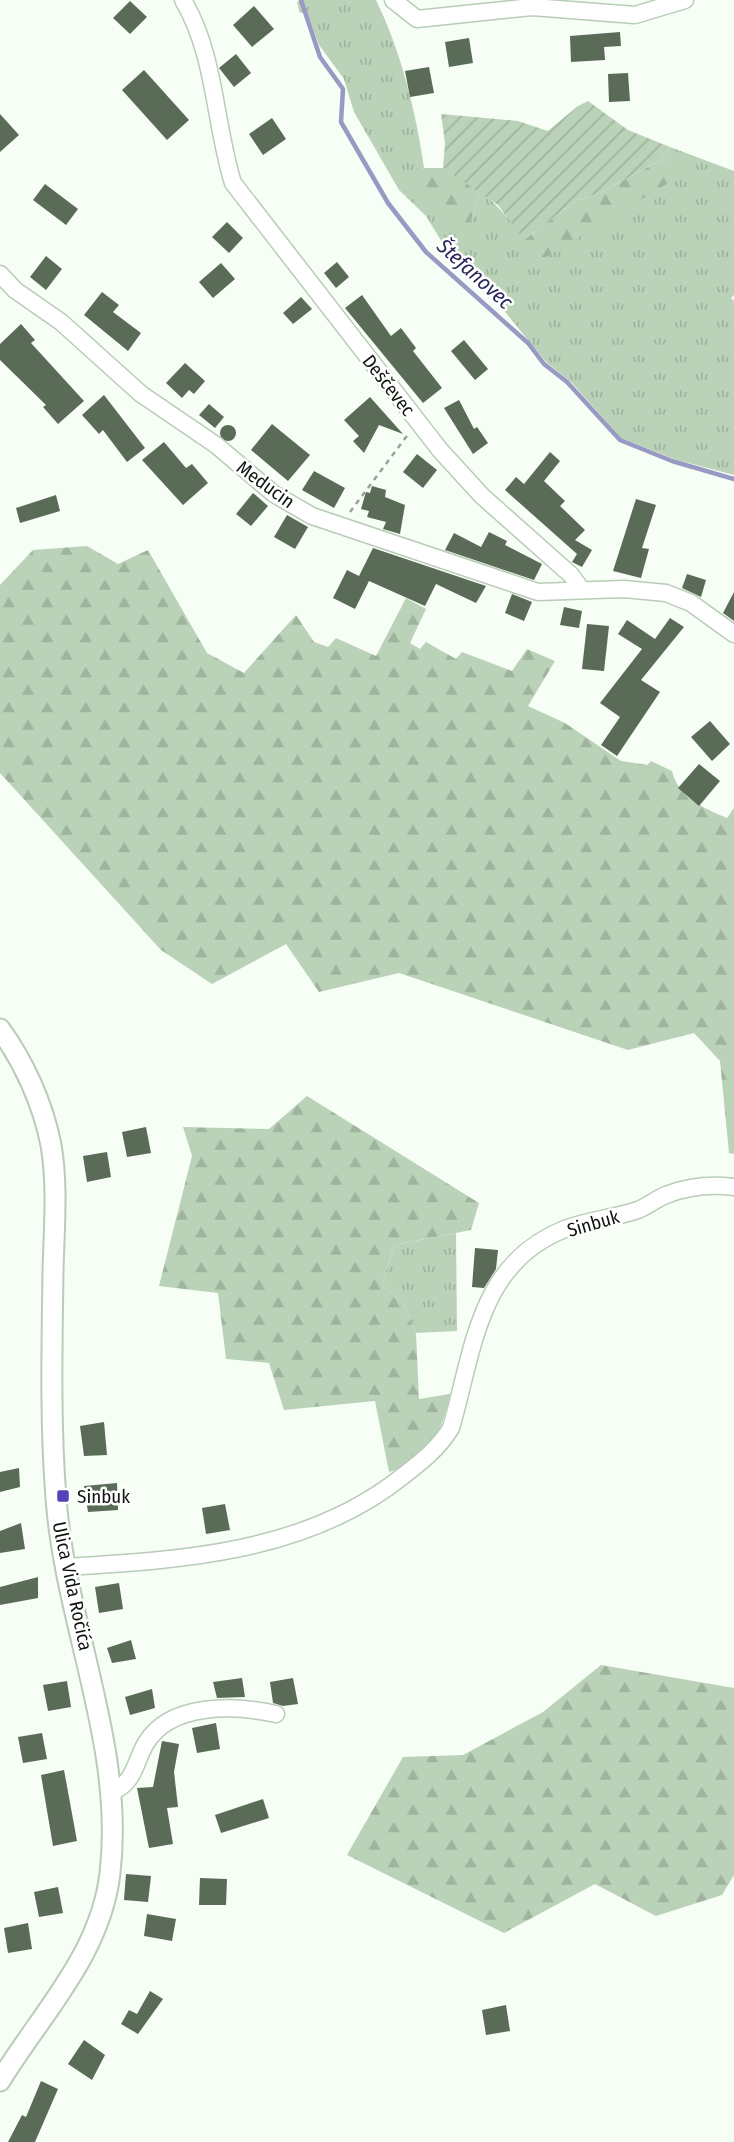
<svg xmlns="http://www.w3.org/2000/svg" width="734" height="2142" font-family="'Fira Sans Condensed',sans-serif">
<defs>
<pattern id="grass-tufts" width="24" height="20" patternUnits="userSpaceOnUse" patternTransform="scale(1.75)"><rect width="24" height="20" fill="#bad2b8"/><path d="M3 7l-1-3M5 7V3M7 7l1-3M15 17l-1-3M17 17v-4M19 17l1-3" fill="none" stroke="#9fb49d"/></pattern>
<pattern id="forest-firs" width="22" height="20" patternUnits="userSpaceOnUse" patternTransform="scale(1.75)"><rect width="22" height="20" fill="#bad2b8"/><path d="M5 1l3.5 6h-7zM16 11l3.5 6h-7z" fill="#9fb49d"/></pattern>
<pattern id="garden-furrows" width="10" height="10" patternUnits="userSpaceOnUse" patternTransform="scale(1.75)"><rect width="10" height="10" fill="#bad2b8"/><path d="M-1 1l2-2M0 10L10 0M9 11l2-2" fill="none" stroke="#9fb49d"/></pattern>
</defs>
<rect width="100%" height="100%" fill="#f6fef5"/>
<g fill="url(#grass-tufts)">
<path d="M 301,0 L 376,0 C 401,51 416,112 424,168 L 407,173 L 471,221 L 480,191 C 505,210 521,237 543,259 L 669,164 L 659,161 L 670,147 L 734,171 L 734,295 L 731,298 L 734,301 L 734,475 L 674,459 L 621,438 L 572,383 L 546,362 L 479,280 L 445,247 L 426,216 L 399,190 L 354,112 L 344,79 L 319,45 L 307,12 L 300,13 L 297,2 Z"/>
<path d="M 456,1233 L 457,1331 L 416,1333 L 403,1303 L 382,1285 L 394,1245 Z"/>
</g>
<g fill="url(#forest-firs)">
<path d="M 659,161 L 669,164 L 675,179 L 543,259 L 524,240 L 577,200 L 600,193 Z"/>
<path d="M 424,168 L 443,168 L 480,191 L 471,221 L 457,234 L 406,172 Z"/>
<path d="M 87,546 L 118,564 L 148,550 L 207,653 L 244,673 L 296,615 L 314,642 L 328,647 L 336,638 L 376,656 L 406,598 L 426,609 L 410,643 L 420,649 L 426,642 L 456,659 L 462,652 L 512,671 L 527,649 L 555,661 L 528,706 L 565,723 L 621,761 L 648,765 L 651,761 L 672,771 C 678,797 703,808 727,818 L 734,808 L 734,1154 L 729,1153 L 720,1061 L 694,1033 L 628,1050 L 399,973 L 319,992 L 286,944 L 212,984 L 161,950 L 0,773 L 0,585 L 33,550 Z"/>
<path d="M 307,1096 L 479,1203 L 471,1230 L 394,1245 L 382,1285 L 403,1303 L 416,1333 L 419,1399 L 450,1394 C 443,1430 428,1463 389,1472 L 375,1401 L 284,1410 L 269,1363 L 226,1359 L 218,1293 L 159,1286 L 192,1156 L 183,1127 L 269,1129 Z"/>
<path d="M 601,1665 L 734,1688 L 734,1875 L 722,1895 L 656,1916 L 595,1884 L 504,1933 L 347,1855 L 403,1757 L 463,1755 L 543,1712 Z"/>
</g>
<path fill="url(#garden-furrows)" d="M 588,101 L 628,130 L 670,147 L 659,161 L 600,193 L 577,200 L 524,240 L 498,205 L 443,168 L 445,143 L 441,114 L 518,121 L 548,131 L 578,106 Z"/>
<g fill="none" stroke-linecap="round" stroke-linejoin="round">
<path stroke="#999ac3" stroke-width="4.5" d="M 301,0 L 320,57 L 343,89 L 341,122 L 388,203 L 426,252 L 528,343 L 544,364 L 567,382 L 620,440 L 672,461 L 734,479"/>
</g>
<g fill="#5a6b58">
<path d="M 130,1 L 147,17 L 130,34 L 113,18 Z"/>
<path d="M 254,6 L 274,29 L 252,47 L 233,25 Z"/>
<path d="M 620,32 L 621,46 L 604,47 L 605,60 L 571,62 L 570,36 Z"/>
<path d="M 469,38 L 473,63 L 449,67 L 445,42 Z"/>
<path d="M 236,54 L 251,73 L 234,87 L 219,68 Z"/>
<path d="M 429,67 L 434,93 L 410,97 L 405,71 Z"/>
<path d="M 144,70 L 189,120 L 167,140 L 122,90 Z"/>
<path d="M 628,73 L 630,101 L 609,102 L 608,74 Z"/>
<path d="M 0,114 L 19,135 L 0,152 Z"/>
<path d="M 272,118 L 286,139 L 263,155 L 249,134 Z"/>
<path d="M 45,184 L 78,209 L 66,225 L 33,200 Z"/>
<path d="M 227,222 L 243,238 L 229,253 L 212,237 Z"/>
<path d="M 46,256 L 62,269 L 46,290 L 30,277 Z"/>
<path d="M 337,262 L 349,277 L 336,288 L 324,273 Z"/>
<path d="M 221,263 L 235,279 L 213,298 L 199,282 Z"/>
<path d="M 102,292 L 119,305 L 113,312 L 141,333 L 128,351 L 84,315 Z"/>
<path d="M 362,295 L 391,336 L 401,328 L 416,348 L 413,351 L 442,388 L 423,403 L 345,308 Z"/>
<path d="M 301,297 L 312,309 L 293,324 L 283,313 Z"/>
<path d="M 21,324 L 35,340 L 31,343 L 84,401 L 58,424 L 43,407 L 46,405 L 0,360 L 0,344 Z"/>
<path d="M 464,340 L 488,369 L 475,380 L 451,351 Z"/>
<path d="M 185,363 L 205,381 L 194,394 L 189,390 L 182,398 L 166,383 Z"/>
<path d="M 104,395 L 145,448 L 127,462 L 103,430 L 99,434 L 82,415 Z"/>
<path d="M 370,397 L 403,434 L 379,425 L 364,453 L 353,441 L 359,436 L 344,420 Z"/>
<path d="M 459,400 L 474,429 L 477,427 L 488,443 L 473,454 L 444,408 Z"/>
<path d="M 209,404 L 224,417 L 215,428 L 199,415 Z"/>
<path d="M 272,424 L 310,455 L 288,481 L 251,450 Z"/>
<circle cx="228" cy="433" r="8"/>
<path d="M 164,442 L 186,468 L 192,464 L 208,483 L 183,505 L 142,460 Z"/>
<path d="M 550,452 L 560,461 L 544,481 L 565,501 L 560,506 L 585,530 L 575,540 L 592,550 L 582,567 L 572,562 L 577,554 L 505,490 L 516,477 L 524,484 Z"/>
<path d="M 417,454 L 437,470 L 423,488 L 403,472 Z"/>
<path d="M 314,471 L 345,488 L 334,508 L 302,490 Z"/>
<path d="M 372,486 L 386,490 L 385,497 L 405,505 L 400,534 L 383,529 L 386,522 L 367,517 L 369,511 L 361,509 L 366,492 L 370,493 Z"/>
<path d="M 253,493 L 268,506 L 251,526 L 236,514 Z"/>
<path d="M 56,495 L 60,511 L 20,523 L 16,508 Z"/>
<path d="M 636,499 L 656,505 L 642,548 L 649,549 L 641,578 L 613,571 Z"/>
<path d="M 287,515 L 308,527 L 295,549 L 274,537 Z"/>
<path d="M 489,532 L 507,541 L 505,545 L 542,564 L 534,580 L 445,550 L 454,533 L 481,547 Z"/>
<path d="M 373,548 L 486,586 L 476,603 L 436,584 L 425,606 L 369,581 L 355,609 L 333,598 L 347,570 L 359,576 Z"/>
<path d="M 687,574 L 706,580 L 701,597 L 682,588 Z"/>
<path d="M 734,592 L 734,621 L 723,613 Z"/>
<path d="M 512,594 L 532,602 L 524,621 L 505,613 Z"/>
<path d="M 564,607 L 582,611 L 579,628 L 560,625 Z"/>
<path d="M 670,618 L 684,627 L 641,680 L 660,692 L 617,756 L 601,745 L 620,717 L 600,703 L 642,649 L 618,634 L 627,620 L 655,639 Z"/>
<path d="M 587,624 L 609,626 L 604,671 L 582,669 Z"/>
<path d="M 710,721 L 730,744 L 712,761 L 691,737 Z"/>
<path d="M 699,764 L 720,781 L 699,806 L 678,788 Z"/>
<path d="M 146,1127 L 151,1153 L 127,1157 L 122,1132 Z"/>
<path d="M 107,1152 L 111,1177 L 87,1182 L 83,1156 Z"/>
<path d="M 475,1248 L 498,1250 L 496,1269 L 484,1288 L 472,1287 Z"/>
<path d="M 104,1422 L 107,1455 L 84,1456 L 80,1426 Z"/>
<path d="M 19,1468 L 20,1487 L 0,1492 L 0,1472 Z"/>
<path d="M 117,1483 L 118,1510 L 88,1512 L 84,1486 Z"/>
<path d="M 225,1504 L 230,1530 L 206,1534 L 202,1508 Z"/>
<path d="M 21,1523 L 25,1549 L 0,1553 L 0,1531 Z"/>
<path d="M 38,1577 L 38,1598 L 0,1605 L 0,1587 Z"/>
<path d="M 119,1583 L 123,1609 L 99,1613 L 95,1587 Z"/>
<path d="M 131,1640 L 136,1659 L 112,1663 L 107,1648 Z"/>
<path d="M 242,1678 L 245,1697 L 217,1698 L 213,1682 Z"/>
<path d="M 293,1678 L 298,1704 L 283,1706 L 273,1703 L 270,1682 Z"/>
<path d="M 67,1681 L 71,1707 L 48,1711 L 43,1685 Z"/>
<path d="M 152,1689 L 155,1708 L 130,1715 L 125,1697 Z"/>
<path d="M 216,1723 L 220,1749 L 197,1753 L 192,1728 Z"/>
<path d="M 42,1733 L 47,1759 L 23,1763 L 18,1737 Z"/>
<path d="M 162,1741 L 179,1744 L 174,1772 L 178,1807 L 167,1808 L 173,1844 L 149,1848 L 137,1788 L 153,1787 Z"/>
<path d="M 64,1770 L 77,1841 L 53,1846 L 41,1775 Z"/>
<path d="M 263,1799 L 269,1818 L 221,1833 L 215,1815 Z"/>
<path d="M 126,1874 L 151,1876 L 148,1902 L 124,1900 Z"/>
<path d="M 200,1878 L 227,1879 L 226,1905 L 199,1905 Z"/>
<path d="M 58,1887 L 63,1913 L 39,1917 L 34,1892 Z"/>
<path d="M 147,1914 L 176,1919 L 172,1941 L 144,1936 Z"/>
<path d="M 28,1923 L 32,1949 L 8,1953 L 4,1928 Z"/>
<path d="M 150,1991 L 163,1999 L 138,2034 L 121,2024 L 129,2010 L 137,2014 Z"/>
<path d="M 506,2005 L 510,2031 L 486,2035 L 482,2010 Z"/>
<path d="M 84,2040 L 105,2055 L 92,2080 L 68,2064 Z"/>
<path d="M 41,2081 L 58,2089 L 35,2142 L 8,2142 L 22,2115 L 26,2117 Z"/>
</g>
<g fill="none" stroke-linecap="round" stroke-linejoin="round">
<g stroke="#b9ccb7" stroke-width="19">
<g id="minor">
<path d="M 183,0 C 216,56 214,122 233,183 L 440,450 L 482,496 L 571,575 L 582,590"/>
<path d="M 393,0 L 417,19 L 532,7 L 635,15 L 685,0"/>
<path d="M 0,274 L 15,290 L 61,322 L 141,394 L 216,445 L 274,494 L 312,516 L 538,592 L 624,589 L 666,593 L 691,603 L 734,634"/>
<path d="M 65,1567 C 182,1560 307,1553 403,1476 C 421,1462 439,1448 451,1428 C 474,1349 478,1263 565,1229 C 588,1220 614,1218 638,1210 C 648,1206 656,1199 666,1195 C 689,1186 710,1184 734,1187"/>
<path d="M 110,1793 C 136,1782 134,1763 146,1743 C 171,1702 236,1705 276,1714"/>
</g>
</g>
<g stroke="#b9ccb7" stroke-width="23">
<path id="major" d="M 0,1029 C 24,1062 43,1104 51,1145 C 58,1185 54,1230 53,1271 C 52,1347 50,1423 56,1498 C 65,1624 125,1745 110,1873 C 101,1954 41,2014 0,2081"/>
</g>
<path stroke="#99a199" stroke-width="2.5" stroke-dasharray="5 5" stroke-linecap="butt" d="M 350,512 L 409,433"/>
<use href="#minor" stroke="#fff" stroke-width="16"/>
<use href="#major" stroke="#fff" stroke-width="19"/>
</g>
<rect fill="#5342ba" stroke="#fff" stroke-width="2.5" x="56" y="1489" width="14" height="14" rx="3.5"/>
<g text-anchor="middle" stroke-width="5" stroke-linejoin="round" paint-order="stroke">
<g font-size="19" fill="#0f160f" stroke="#fff">
<text transform="translate(389 385) rotate(52)" y="7">Deščevec</text>
<text transform="translate(266 484) rotate(36)" y="7">Meducin</text>
<text transform="translate(593 1223) rotate(-16)" y="7">Sinbuk</text>
<text transform="translate(73 1586) rotate(78)" y="7">Ulica Vida Ročića</text>
</g>
<g font-size="19" fill="#0f160f" stroke="#fff" text-anchor="start">
<text x="77" y="1503">Sinbuk</text>
</g>
<g font-size="21" font-style="italic" fill="#2a265a" stroke="#fff">
<text transform="translate(475 274) rotate(42)" y="7">Štefanovec</text>
</g>
</g>
</svg>
